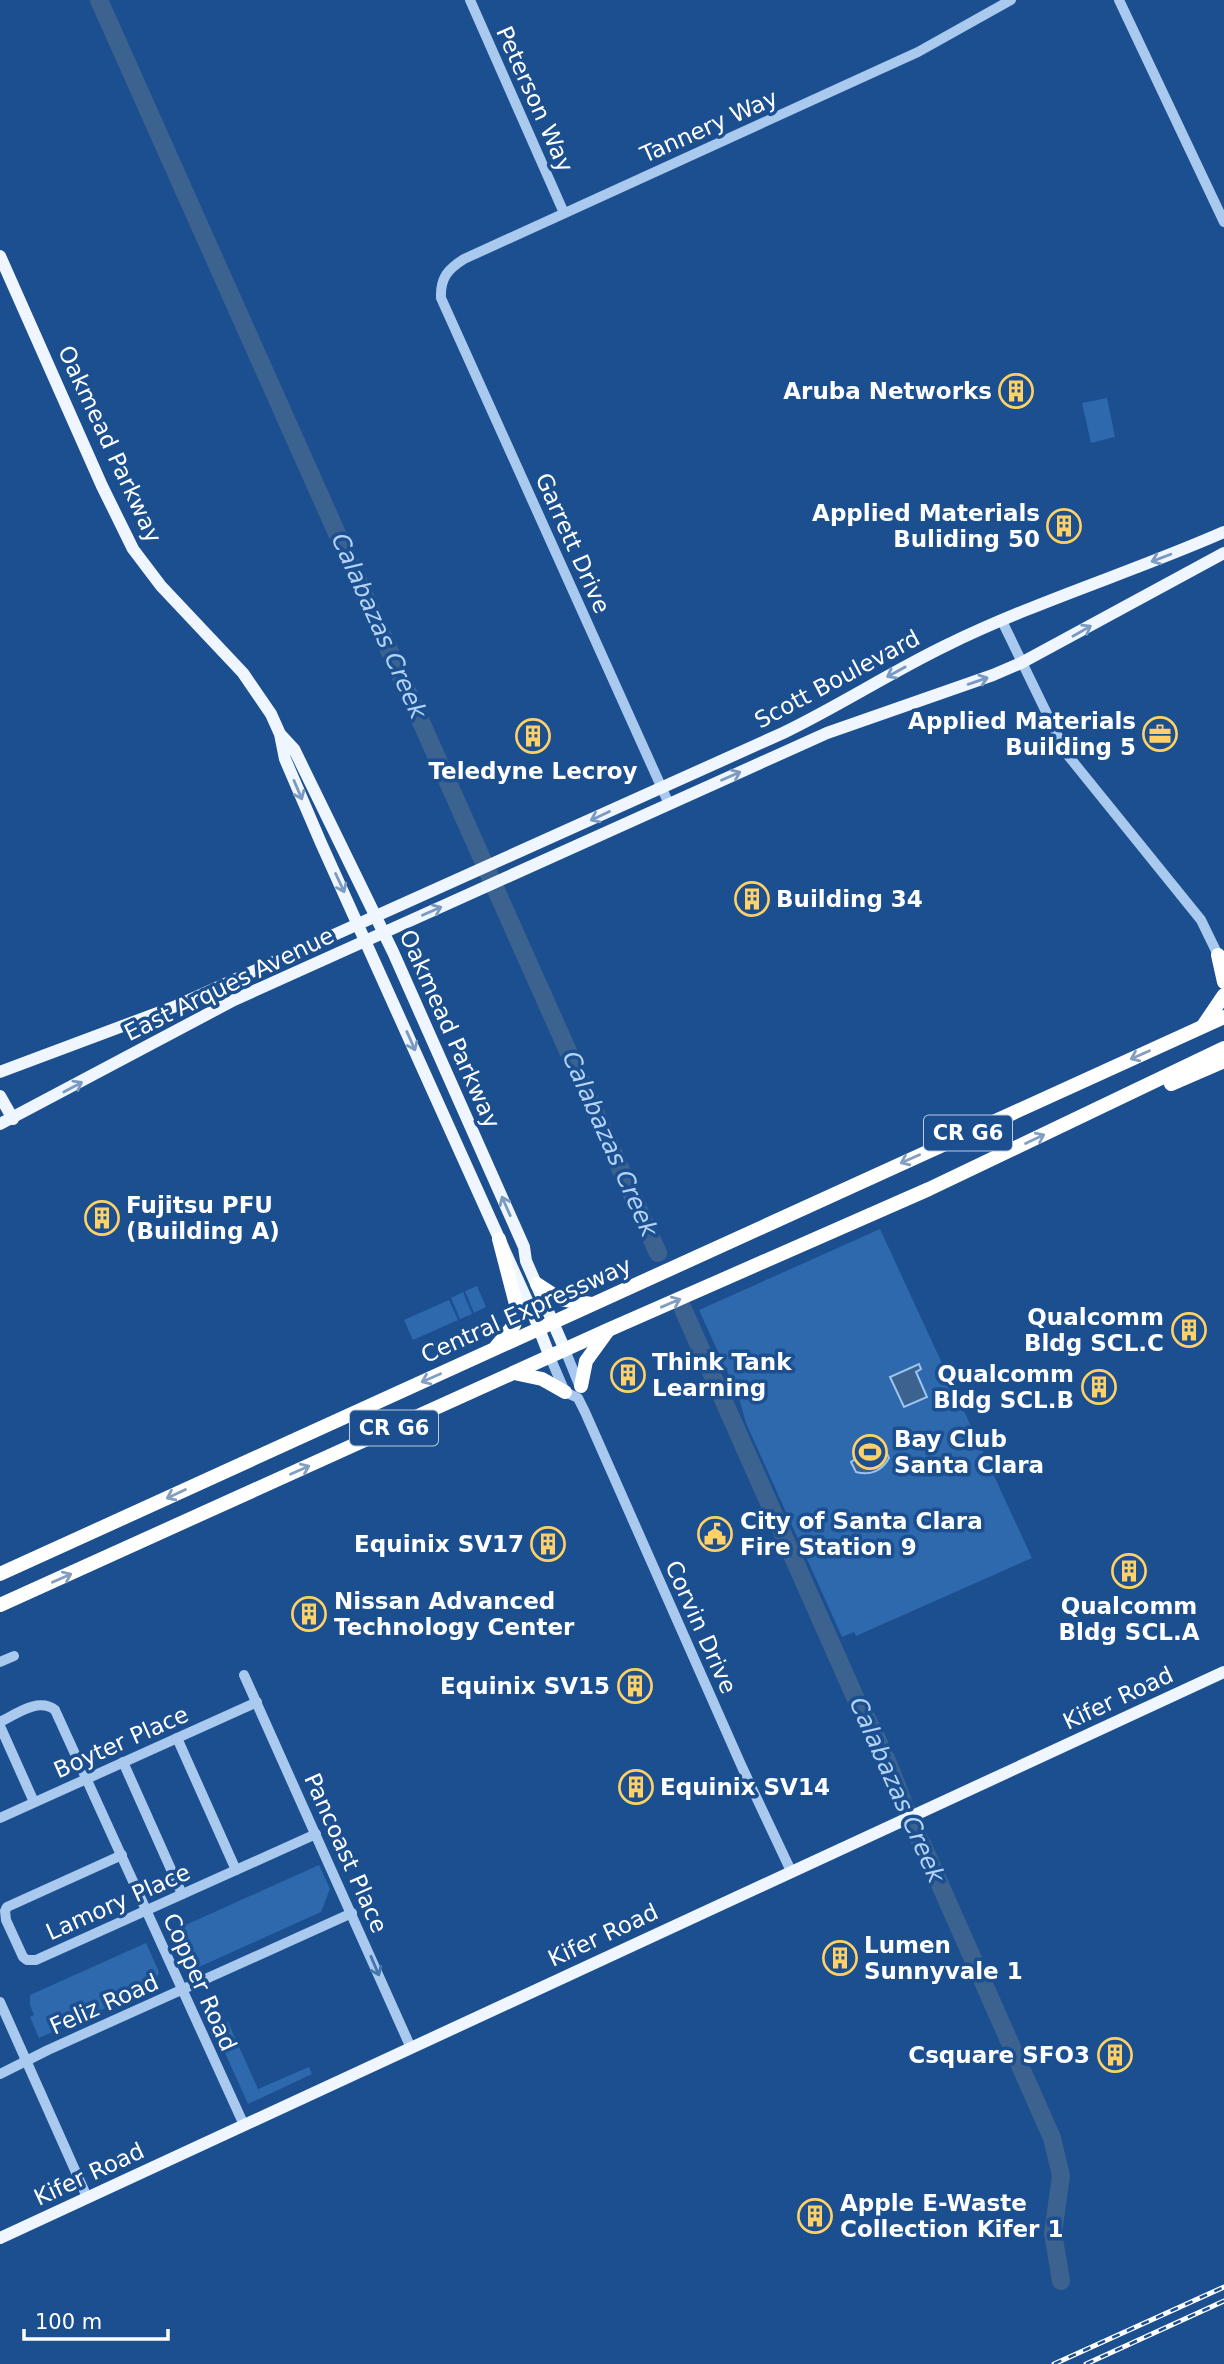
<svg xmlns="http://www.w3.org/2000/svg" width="1224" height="2364" font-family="'DejaVu Sans',sans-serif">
<rect width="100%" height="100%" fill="#1b4f8f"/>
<g fill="#2e69ad">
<path d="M 1107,398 L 1115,437 L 1091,443 L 1082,403 Z"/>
<path d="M 880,1229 L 1032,1558 L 856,1636 L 854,1632 L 842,1637 L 746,1423 L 739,1398 L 699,1310 Z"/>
<path d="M 477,1286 L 486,1307 L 474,1313 L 465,1291 Z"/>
<path d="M 463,1292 L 472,1314 L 460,1319 L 451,1298 Z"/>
<path d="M 449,1300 L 458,1320 L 413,1340 L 404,1320 Z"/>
<path d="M 319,1865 L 330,1889 L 321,1912 L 188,1972 L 170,1932 Z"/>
<path d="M 146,1943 L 159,1972 L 153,1987 L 39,2038 L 30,2017 L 34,2015 L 30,2005 L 30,1995 Z"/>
<path d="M 228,2022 L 258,2089 L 309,2067 L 312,2074 L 248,2104 L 217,2035 L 221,2025 Z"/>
</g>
<g fill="#3c6290" stroke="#9cc4f0" stroke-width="2">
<path d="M 919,1364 L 921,1369 L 916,1372 L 927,1397 L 904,1407 L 890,1377 Z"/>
<path d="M 867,1443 L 872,1451 L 884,1447 L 889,1458 C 882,1471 870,1476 856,1472 L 851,1462 L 858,1457 L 856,1448 Z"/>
</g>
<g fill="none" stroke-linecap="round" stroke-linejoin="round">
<g stroke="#3c6290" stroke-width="18">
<path d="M 99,0 L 658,1253"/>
<path d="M 683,1309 L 855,1697 C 871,1725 886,1756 897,1786 C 905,1807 911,1827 923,1846 L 1052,2138 L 1061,2176 L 1053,2233 L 1061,2281"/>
</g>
<g stroke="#a9c9ee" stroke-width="10">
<path d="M 470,0 L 564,213"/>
<path d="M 1119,0 L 1224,222"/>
<path d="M 1002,621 L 1066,753 L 1201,920 L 1218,955"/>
<path d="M 669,804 L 441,298 C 440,278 448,269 464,259 L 918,52 L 1011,0"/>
<path d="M 565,1350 L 580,1387"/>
<path d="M 550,1357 L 565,1392 L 578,1398 L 585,1412 L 742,1767 L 791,1871"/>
<path d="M 0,1662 L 14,1656"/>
<path d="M 244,1675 L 411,2048"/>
<path d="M 0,1722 C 16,1714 39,1697 55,1710 L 244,2125"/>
<path d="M 0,1726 L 34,1802"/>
<path d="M 177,1738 L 236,1870"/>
<path d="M 123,1762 L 182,1894"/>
<path d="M 0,1818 L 257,1702"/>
<path d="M 122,1855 L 7,1907 L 5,1911 L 6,1920 L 23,1957 L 27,1960 L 36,1960 L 316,1834"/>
<path d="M 0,2002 L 87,2197"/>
<path d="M 0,2074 L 48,2050 L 352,1913"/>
</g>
<g stroke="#f0f6ff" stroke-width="12">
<path d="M 0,256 L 102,486 L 133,549 L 161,586 L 243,673 L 271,714 L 280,734 L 285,759 L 321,843 L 534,1316 L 550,1357"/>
<path d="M 281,735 L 294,749 L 393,952 L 524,1247 L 526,1261 L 565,1350"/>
<path d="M 0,1072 L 176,1006 L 783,733 C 839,706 891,672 947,645 C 1037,601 1133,572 1224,532"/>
<path d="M 0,1096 L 13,1119"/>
<path d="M 0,1124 L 234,1000 L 827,733 L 993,675 L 1021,663 L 1224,553"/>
<path d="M 0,2238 L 1224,1672"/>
</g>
<g stroke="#fff" stroke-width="14">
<path d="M 1218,955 L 1224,982"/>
<path d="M 1203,1026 L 1224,995"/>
<path d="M 1171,1084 L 1224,1061"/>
<path d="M 537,1284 L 560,1299 L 591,1304"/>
<path d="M 496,1347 L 514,1325 L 518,1312 L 499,1239"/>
<path d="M 514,1373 L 542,1379 L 565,1392"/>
<path d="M 581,1386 L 586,1361 L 607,1332"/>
<path d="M 0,1574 L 1224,1017"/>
<path d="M 0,1605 L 608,1330 L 929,1189 L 1224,1048"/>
</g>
<g stroke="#fff" stroke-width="5">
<g id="rail">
<path d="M 1054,2364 L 1224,2287"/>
<path d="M 1086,2364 L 1224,2301"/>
</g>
</g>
<use href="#rail" stroke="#1b4f8f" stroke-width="2.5" stroke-dasharray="8" stroke-linecap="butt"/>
</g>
<defs><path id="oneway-shaft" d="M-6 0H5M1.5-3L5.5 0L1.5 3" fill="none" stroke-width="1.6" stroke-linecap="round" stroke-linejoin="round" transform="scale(1.75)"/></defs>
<g stroke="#7b9ac1">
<use href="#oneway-shaft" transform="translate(1161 558) rotate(159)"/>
<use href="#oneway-shaft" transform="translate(1082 631) rotate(-30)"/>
<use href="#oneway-shaft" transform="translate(896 672) rotate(151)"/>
<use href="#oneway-shaft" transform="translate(978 681) rotate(-19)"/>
<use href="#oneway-shaft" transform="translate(731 776) rotate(-24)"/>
<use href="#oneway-shaft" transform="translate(298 790) rotate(67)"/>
<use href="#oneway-shaft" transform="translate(600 816) rotate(155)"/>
<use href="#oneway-shaft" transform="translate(340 883) rotate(65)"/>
<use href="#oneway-shaft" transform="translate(432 911) rotate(-24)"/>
<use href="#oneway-shaft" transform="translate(411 1041) rotate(66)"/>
<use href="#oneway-shaft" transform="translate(73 1087) rotate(-28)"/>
<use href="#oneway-shaft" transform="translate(506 1206) rotate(-114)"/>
</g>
<g stroke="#829ec1">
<use href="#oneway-shaft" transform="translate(1140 1055) rotate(156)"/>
<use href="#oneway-shaft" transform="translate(1035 1139) rotate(-25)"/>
<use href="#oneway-shaft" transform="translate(910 1159) rotate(156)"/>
<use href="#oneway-shaft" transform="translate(671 1303) rotate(-23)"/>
<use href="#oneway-shaft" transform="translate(431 1378) rotate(156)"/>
<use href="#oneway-shaft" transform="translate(300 1470) rotate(-24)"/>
<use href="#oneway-shaft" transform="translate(176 1494) rotate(155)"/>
<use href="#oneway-shaft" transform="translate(62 1578) rotate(-24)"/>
</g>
<use stroke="#4674ac" href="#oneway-shaft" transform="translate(375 1966) rotate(67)"/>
<defs>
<g id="building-ring" transform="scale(1.75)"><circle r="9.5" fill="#1b4f8f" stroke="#ffd166" stroke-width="1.5"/><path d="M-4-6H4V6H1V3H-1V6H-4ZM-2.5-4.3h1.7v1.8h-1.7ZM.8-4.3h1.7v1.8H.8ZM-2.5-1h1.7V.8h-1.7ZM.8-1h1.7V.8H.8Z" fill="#ffd166"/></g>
<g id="office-ring" transform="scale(1.75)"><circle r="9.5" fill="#1b4f8f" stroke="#ffd166" stroke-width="1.5"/><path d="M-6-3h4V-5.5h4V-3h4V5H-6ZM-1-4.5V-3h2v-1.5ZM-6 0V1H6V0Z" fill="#ffd166"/></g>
<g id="stadium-ring" transform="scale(1.75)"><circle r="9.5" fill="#1b4f8f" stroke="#ffd166" stroke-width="1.5"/><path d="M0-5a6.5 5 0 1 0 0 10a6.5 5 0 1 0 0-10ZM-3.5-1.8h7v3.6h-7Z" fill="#ffd166"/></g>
<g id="civic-ring" transform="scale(1.75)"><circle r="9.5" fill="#1b4f8f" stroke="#ffd166" stroke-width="1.5"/><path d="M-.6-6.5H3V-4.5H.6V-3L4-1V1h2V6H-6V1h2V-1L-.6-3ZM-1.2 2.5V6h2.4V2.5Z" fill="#ffd166"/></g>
</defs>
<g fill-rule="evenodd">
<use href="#building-ring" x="1016" y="391"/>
<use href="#building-ring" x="1064" y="526"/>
<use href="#office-ring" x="1160" y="734"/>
<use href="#building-ring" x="533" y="736"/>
<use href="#building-ring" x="752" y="899"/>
<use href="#building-ring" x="102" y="1218"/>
<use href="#building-ring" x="1189" y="1330"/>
<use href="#building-ring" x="628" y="1375"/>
<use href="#building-ring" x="1099" y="1387"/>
<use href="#stadium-ring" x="870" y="1452"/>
<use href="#civic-ring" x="715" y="1534"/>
<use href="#building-ring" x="548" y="1544"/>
<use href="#building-ring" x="1129" y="1571"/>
<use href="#building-ring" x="309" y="1614"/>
<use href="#building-ring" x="635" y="1686"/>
<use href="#building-ring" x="636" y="1787"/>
<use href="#building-ring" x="840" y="1958"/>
<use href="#building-ring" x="1115" y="2055"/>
<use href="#building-ring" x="815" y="2216"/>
</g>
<g text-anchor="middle" stroke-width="7" stroke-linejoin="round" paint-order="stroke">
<g fill="#1b4f8f" stroke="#bbcadd" stroke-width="2">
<rect x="924" y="1115.5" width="88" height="35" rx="5"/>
<rect x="350" y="1410.5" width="88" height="35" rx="5"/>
</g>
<g font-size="21" font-weight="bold" fill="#fff">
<text x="968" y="1140">CR G6</text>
<text x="394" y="1435">CR G6</text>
</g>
<g font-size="23" fill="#fff" stroke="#1b4f8f">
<text transform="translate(535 99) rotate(66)" y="8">Peterson Way</text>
<text transform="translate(709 126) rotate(-24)" y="8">Tannery Way</text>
<text transform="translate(110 444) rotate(65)" y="8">Oakmead Parkway</text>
<text transform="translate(573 543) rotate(66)" y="8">Garrett Drive</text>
<text transform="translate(837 679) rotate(-28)" y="8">Scott Boulevard</text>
<text transform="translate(229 984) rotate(-26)" y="8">East Arques Avenue</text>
<text transform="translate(450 1029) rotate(66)" y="8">Oakmead Parkway</text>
<text transform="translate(526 1310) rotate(-24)" y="8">Central Expressway</text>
<text transform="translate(701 1627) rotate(66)" y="8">Corvin Drive</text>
<text transform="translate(1118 1698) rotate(-25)" y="8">Kifer Road</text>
<text transform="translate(121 1742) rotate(-24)" y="8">Boyter Place</text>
<text transform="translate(346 1853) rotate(66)" y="8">Pancoast Place</text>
<text transform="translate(118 1902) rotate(-24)" y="8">Lamory Place</text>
<text transform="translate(603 1935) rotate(-25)" y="8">Kifer Road</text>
<text transform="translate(200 1982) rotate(66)" y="8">Copper Road</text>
<text transform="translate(104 2004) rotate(-24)" y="8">Feliz Road</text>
<text transform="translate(89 2174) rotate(-25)" y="8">Kifer Road</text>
</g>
<g font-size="23" font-weight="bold" fill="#fff" stroke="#1b4f8f" text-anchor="start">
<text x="992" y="399" text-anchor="end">Aruba Networks</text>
<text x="1040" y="521" text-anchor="end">Applied Materials<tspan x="1040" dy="26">Buliding 50</tspan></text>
<text x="1136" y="729" text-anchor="end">Applied Materials<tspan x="1136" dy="26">Building 5</tspan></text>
<text x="533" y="779" text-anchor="middle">Teledyne Lecroy</text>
<text x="776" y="907">Building 34</text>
<text x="126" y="1213">Fujitsu PFU<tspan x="126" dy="26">(Building A)</tspan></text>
<text x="1164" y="1325" text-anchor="end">Qualcomm<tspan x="1164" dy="26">Bldg SCL.C</tspan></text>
<text x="652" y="1370">Think Tank<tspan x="652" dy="26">Learning</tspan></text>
<text x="1074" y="1382" text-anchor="end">Qualcomm<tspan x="1074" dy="26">Bldg SCL.B</tspan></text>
<text x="894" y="1447">Bay Club<tspan x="894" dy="26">Santa Clara</tspan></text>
<text x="740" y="1529">City of Santa Clara<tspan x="740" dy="26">Fire Station 9</tspan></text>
<text x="524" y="1552" text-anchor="end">Equinix SV17</text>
<text x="334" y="1609">Nissan Advanced<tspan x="334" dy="26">Technology Center</tspan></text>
<text x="1129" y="1614" text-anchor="middle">Qualcomm<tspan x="1129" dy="26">Bldg SCL.A</tspan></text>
<text x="610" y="1694" text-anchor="end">Equinix SV15</text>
<text x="660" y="1795">Equinix SV14</text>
<text x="864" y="1953">Lumen<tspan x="864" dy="26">Sunnyvale 1</tspan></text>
<text x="1090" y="2063" text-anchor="end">Csquare SFO3</text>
<text x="840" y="2211">Apple E-Waste<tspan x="840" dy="26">Collection Kifer 1</tspan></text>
</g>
<g font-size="24" font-style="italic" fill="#b5d3f5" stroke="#1b4f8f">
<text transform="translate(379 626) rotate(66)" y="8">Calabazas Creek</text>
<text transform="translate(610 1144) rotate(66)" y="8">Calabazas Creek</text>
<text transform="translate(897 1790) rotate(66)" y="8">Calabazas Creek</text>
</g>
</g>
<path d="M24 2329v10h144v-10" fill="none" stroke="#ffffff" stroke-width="3.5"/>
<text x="35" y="2329" font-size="21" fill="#ffffff" stroke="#1b4f8f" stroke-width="5" paint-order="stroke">100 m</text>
</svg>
